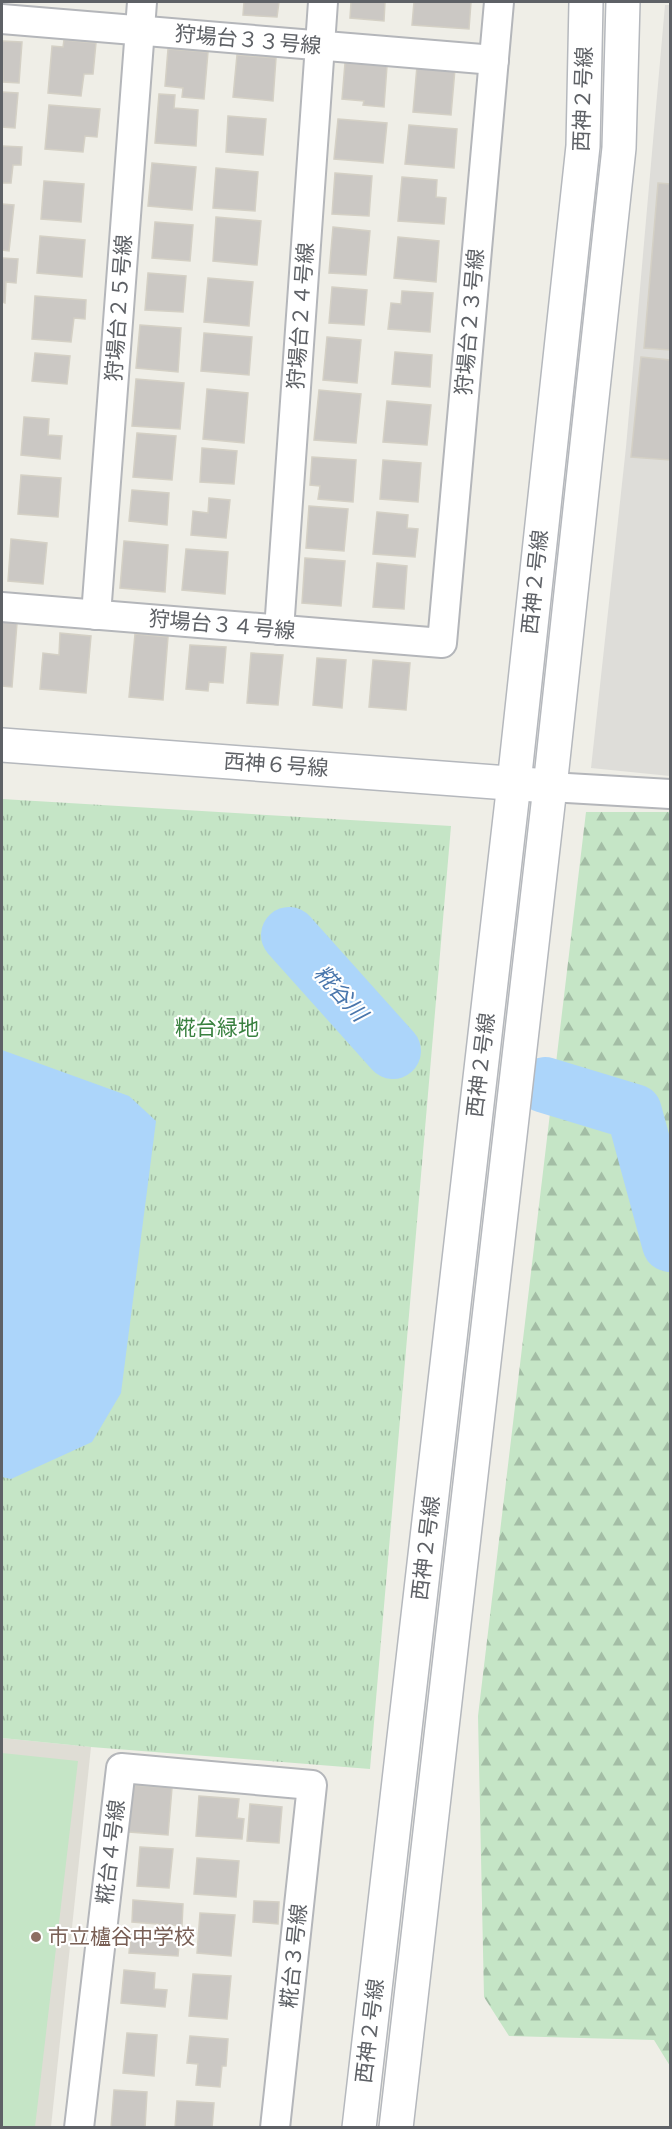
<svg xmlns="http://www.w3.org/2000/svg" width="672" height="2129" font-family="'DejaVu Sans','Noto Sans JP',sans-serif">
<defs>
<pattern id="forest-firs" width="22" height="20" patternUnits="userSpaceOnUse" patternTransform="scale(1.5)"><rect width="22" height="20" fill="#c5e5c6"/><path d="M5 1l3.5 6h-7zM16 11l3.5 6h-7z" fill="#a3bda5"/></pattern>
<pattern id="park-tufts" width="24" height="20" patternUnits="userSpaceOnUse" patternTransform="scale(1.5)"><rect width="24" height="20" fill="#c5e5c6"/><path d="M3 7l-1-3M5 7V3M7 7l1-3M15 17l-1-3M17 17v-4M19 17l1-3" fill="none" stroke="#a3bda5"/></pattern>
</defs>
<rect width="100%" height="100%" fill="#efeee7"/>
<path fill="#deddd9" d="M 665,5 L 670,5 L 670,776 L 591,768 L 626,447 Z"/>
<path fill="#dfddd5" d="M 2,1738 L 91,1747 L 51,2127 L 2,2127 Z"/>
<path fill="#c5e5c6" d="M 2,1753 L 78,1761 L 35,2127 L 2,2127 Z"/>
<path fill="url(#forest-firs)" d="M 586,812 L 670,812 L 670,2066 L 654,2040 L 509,2036 L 484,1997 L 478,1716 Z"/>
<path fill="url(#park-tufts)" d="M 2,799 L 451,826 L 370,1769 L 91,1747 L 2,1738 Z"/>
<path fill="#acd5fa" d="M 2,1050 L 129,1096 L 156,1121 L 121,1393 L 92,1442 L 11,1479 L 2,1477 Z"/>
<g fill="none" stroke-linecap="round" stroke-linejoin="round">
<g stroke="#acd5fa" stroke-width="56">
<path d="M 289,935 L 393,1051"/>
<path d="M 545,1085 L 634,1112 L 670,1244"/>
</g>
</g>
<g fill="#cbc8c4" stroke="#d4d0c5" stroke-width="1.5">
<path d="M 244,2 L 279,2 L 277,17 L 243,15 Z"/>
<path d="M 351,2 L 385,2 L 384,21 L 350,18 Z"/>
<path d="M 414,2 L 471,2 L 469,29 L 412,25 Z"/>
<path d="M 64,40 L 96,43 L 93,74 L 84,74 L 81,96 L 48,93 L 52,46 L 63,47 Z"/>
<path d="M 2,41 L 22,42 L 19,83 L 3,82 Z"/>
<path d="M 168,49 L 208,52 L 204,99 L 182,97 L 183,88 L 165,86 Z"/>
<path d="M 237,55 L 276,58 L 273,101 L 233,97 Z"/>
<path d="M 345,63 L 387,66 L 384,107 L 363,105 L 364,101 L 342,99 Z"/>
<path d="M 417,66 L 455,69 L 451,115 L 413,112 Z"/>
<path d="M 2,92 L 18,93 L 15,128 L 2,127 Z"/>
<path d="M 159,94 L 175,95 L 174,108 L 198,110 L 196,146 L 155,143 Z"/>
<path d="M 49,105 L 100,109 L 97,137 L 85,136 L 83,152 L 45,149 Z"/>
<path d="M 228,116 L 266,119 L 263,155 L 226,152 Z"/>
<path d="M 338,119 L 387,123 L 383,163 L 334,159 Z"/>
<path d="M 409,125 L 457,129 L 454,168 L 405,164 Z"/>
<path d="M 2,146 L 22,147 L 21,165 L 13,165 L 11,183 L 2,183 Z"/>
<path d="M 152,163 L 196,167 L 192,210 L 148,206 Z"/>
<path d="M 216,168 L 258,172 L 255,211 L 213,208 Z"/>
<path d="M 335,173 L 372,176 L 369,216 L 332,214 Z"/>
<path d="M 402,177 L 437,180 L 436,197 L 446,198 L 444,224 L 398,221 Z"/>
<path d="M 44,181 L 84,184 L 81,222 L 41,219 Z"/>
<path d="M 658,183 L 670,184 L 670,350 L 644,348 Z"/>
<path d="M 2,204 L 14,205 L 9,251 L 2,250 Z"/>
<path d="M 216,217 L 261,221 L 257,265 L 213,261 Z"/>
<path d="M 155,222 L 193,225 L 190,261 L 152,258 Z"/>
<path d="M 333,227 L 370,231 L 366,275 L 329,273 Z"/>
<path d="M 40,236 L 85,240 L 82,277 L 37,273 Z"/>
<path d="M 398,237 L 439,241 L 436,282 L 394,278 Z"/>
<path d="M 2,258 L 18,259 L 16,283 L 6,282 L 5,303 L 2,302 Z"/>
<path d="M 148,273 L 186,276 L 183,312 L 145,310 Z"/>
<path d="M 208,278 L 253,282 L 249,326 L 204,322 Z"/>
<path d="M 332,287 L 367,290 L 364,325 L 329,323 Z"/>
<path d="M 402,291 L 433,293 L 430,332 L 388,329 L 391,303 L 401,304 Z"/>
<path d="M 35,296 L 86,300 L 85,319 L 74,318 L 71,342 L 32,339 Z"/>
<path d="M 140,325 L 181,328 L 178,372 L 136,368 Z"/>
<path d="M 204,333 L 252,337 L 249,375 L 201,371 Z"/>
<path d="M 327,337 L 361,340 L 357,383 L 323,380 Z"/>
<path d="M 395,352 L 432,355 L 430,387 L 392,384 Z"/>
<path d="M 35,353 L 70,356 L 67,384 L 32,381 Z"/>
<path d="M 641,357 L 670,360 L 670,460 L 631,457 Z"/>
<path d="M 136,379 L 184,383 L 180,429 L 132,426 Z"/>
<path d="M 207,389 L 248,393 L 244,443 L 203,439 Z"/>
<path d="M 319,390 L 361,394 L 356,443 L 314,440 Z"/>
<path d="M 387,401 L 431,405 L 427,445 L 383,442 Z"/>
<path d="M 24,417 L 49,419 L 48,435 L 62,436 L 60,459 L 21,455 Z"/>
<path d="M 137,433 L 176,436 L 172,480 L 133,477 Z"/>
<path d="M 202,448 L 237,451 L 234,484 L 200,482 Z"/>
<path d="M 312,457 L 356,460 L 353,502 L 318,499 L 320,486 L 310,485 Z"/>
<path d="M 383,460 L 421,463 L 418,502 L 380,499 Z"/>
<path d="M 21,475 L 61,478 L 58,517 L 18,514 Z"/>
<path d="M 132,490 L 169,493 L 167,525 L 129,521 Z"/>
<path d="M 209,498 L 230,500 L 226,538 L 191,535 L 193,511 L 208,513 Z"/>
<path d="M 309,506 L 348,509 L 344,551 L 306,548 Z"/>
<path d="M 377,512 L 408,515 L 407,528 L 418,529 L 415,557 L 373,554 Z"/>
<path d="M 11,539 L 47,543 L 43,584 L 8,581 Z"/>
<path d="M 124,541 L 168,545 L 165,592 L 120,588 Z"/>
<path d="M 186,549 L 228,552 L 225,594 L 182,590 Z"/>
<path d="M 305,558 L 345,561 L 341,606 L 302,603 Z"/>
<path d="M 377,563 L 407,566 L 404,609 L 373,607 Z"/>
<path d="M 2,621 L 17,623 L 12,687 L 2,686 Z"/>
<path d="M 60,633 L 91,636 L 86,693 L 40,689 L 43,653 L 59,655 Z"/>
<path d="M 135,634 L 168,637 L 163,700 L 129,697 Z"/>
<path d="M 190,645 L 226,647 L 223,683 L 209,682 L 208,691 L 186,689 Z"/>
<path d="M 251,653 L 283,655 L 278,705 L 247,703 Z"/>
<path d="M 317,658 L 346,660 L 342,708 L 313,705 Z"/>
<path d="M 373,660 L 410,663 L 406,710 L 369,707 Z"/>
<path d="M 133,1785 L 172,1788 L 168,1835 L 129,1832 Z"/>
<path d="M 199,1796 L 239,1799 L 237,1818 L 244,1819 L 242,1839 L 196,1836 Z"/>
<path d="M 250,1804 L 282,1807 L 279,1843 L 247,1841 Z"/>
<path d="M 140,1847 L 173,1849 L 169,1888 L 137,1886 Z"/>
<path d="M 197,1858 L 239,1861 L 236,1897 L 194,1894 Z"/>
<path d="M 133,1900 L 183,1904 L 182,1926 L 132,1922 Z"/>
<path d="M 254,1901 L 279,1902 L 278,1924 L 253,1922 Z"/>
<path d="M 200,1913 L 235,1915 L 231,1956 L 197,1953 Z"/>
<path d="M 131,1931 L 180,1935 L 178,1956 L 129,1953 Z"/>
<path d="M 124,1970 L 155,1973 L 154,1989 L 167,1990 L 165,2007 L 121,2003 Z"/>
<path d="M 193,1974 L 231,1976 L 227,2019 L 189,2016 Z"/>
<path d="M 127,2033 L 157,2035 L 154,2076 L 123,2073 Z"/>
<path d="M 190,2036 L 228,2039 L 226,2066 L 222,2066 L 220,2087 L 196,2085 L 198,2064 L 187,2063 Z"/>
<path d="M 114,2090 L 147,2092 L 145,2128 L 111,2128 Z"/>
<path d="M 177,2101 L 214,2103 L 212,2128 L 175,2128 Z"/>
</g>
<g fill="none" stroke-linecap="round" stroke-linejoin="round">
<g stroke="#b4b6ba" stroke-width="32">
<g id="street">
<path d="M 2,19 L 494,60"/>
<path d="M 2,607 L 442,643 L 499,2"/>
<path d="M 96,615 L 142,2"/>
<path d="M 279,630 L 323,2"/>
<path d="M 550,787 L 670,794"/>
<path d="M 79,2128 L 121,1768 L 312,1785 L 275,2128"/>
</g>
</g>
<g stroke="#b5b8bd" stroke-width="36">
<g id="secondary">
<path d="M 2,745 L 535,785"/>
<path d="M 359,2128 L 514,783 L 583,146 L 586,2"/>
<path d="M 396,2128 L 550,787 L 619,148 L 623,2"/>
</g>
</g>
<use href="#street" stroke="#fff" stroke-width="28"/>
<use href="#secondary" stroke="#fff" stroke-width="33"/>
</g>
<circle fill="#8d6e63" stroke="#fff" stroke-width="2" cx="36" cy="1937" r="6"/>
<g text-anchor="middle" stroke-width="4.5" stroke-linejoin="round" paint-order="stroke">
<g font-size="21" fill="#5e6166" stroke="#fff">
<text transform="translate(248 40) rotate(5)" y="7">狩場台３３号線</text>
<text transform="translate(583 99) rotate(-88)" y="7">西神２号線</text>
<text transform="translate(119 308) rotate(-86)" y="7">狩場台２５号線</text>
<text transform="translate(301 316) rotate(-86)" y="7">狩場台２４号線</text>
<text transform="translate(470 322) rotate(-85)" y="7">狩場台２３号線</text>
<text transform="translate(535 582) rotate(-84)" y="7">西神２号線</text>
<text transform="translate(222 625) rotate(5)" y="7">狩場台３４号線</text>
<text transform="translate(276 765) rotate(4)" y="7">西神６号線</text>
<text transform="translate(481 1065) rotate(-83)" y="7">西神２号線</text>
<text transform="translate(426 1548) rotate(-83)" y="7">西神２号線</text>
<text transform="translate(111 1852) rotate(-83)" y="7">糀台４号線</text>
<text transform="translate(294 1956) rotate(-84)" y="7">糀台３号線</text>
<text transform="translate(370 2031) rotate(-83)" y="7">西神２号線</text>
</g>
<g font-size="21" fill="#3a8140" stroke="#fff">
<text x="217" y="1035">糀台緑地</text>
</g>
<g font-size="21" fill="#785e54" stroke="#fff" text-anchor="start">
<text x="48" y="1944">市立櫨谷中学校</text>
</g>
<g font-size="22" font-style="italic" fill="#4976ac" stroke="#fff">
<text transform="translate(341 993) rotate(48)" y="8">糀谷川</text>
</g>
</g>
<rect width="672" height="2129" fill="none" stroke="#5e6166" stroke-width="6"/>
</svg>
